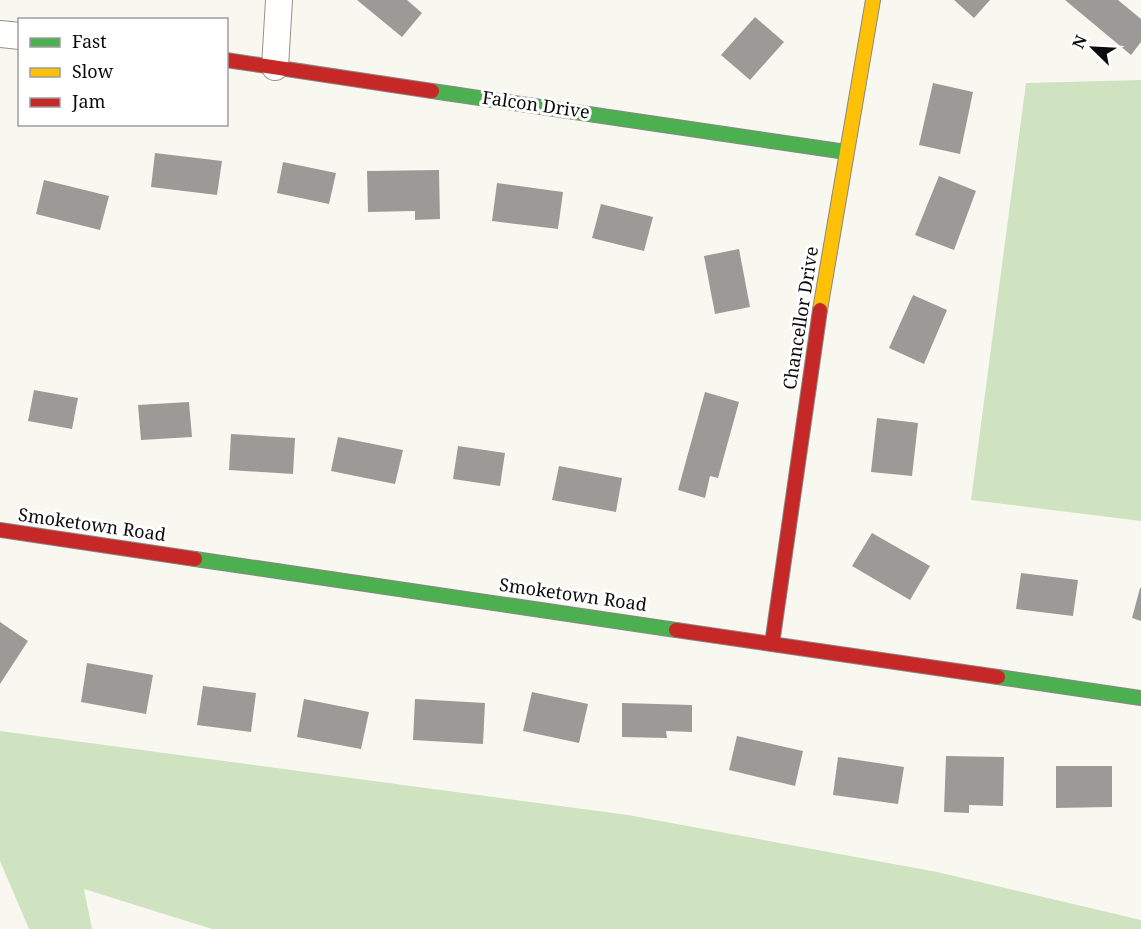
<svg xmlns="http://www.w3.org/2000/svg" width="1141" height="929" font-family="'Noto Serif',serif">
<rect width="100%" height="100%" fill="#f9f8f0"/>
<g fill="#d0e3c1">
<path d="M 1141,80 L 1141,521 L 971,500 L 1026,83 Z"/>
<path d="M 0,731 L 628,815 L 937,872 L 1141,920 L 1141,929 L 212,929 L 84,889 L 92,929 L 29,929 L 0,861 Z"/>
</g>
<g fill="#9c9a96">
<path d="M 357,0 L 407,0 L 422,13 L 402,37 Z"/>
<path d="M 954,0 L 990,0 L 974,18 Z"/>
<path d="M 1065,0 L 1118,0 L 1141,19 L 1141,42 L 1131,55 Z"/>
<path d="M 755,17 L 784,42 L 750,80 L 721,55 Z"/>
<path d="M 933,83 L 973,92 L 960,154 L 919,145 Z"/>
<path d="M 155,153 L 222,161 L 217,195 L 151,187 Z"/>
<path d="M 283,162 L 336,173 L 329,204 L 277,193 Z"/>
<path d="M 439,170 L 440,219 L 415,220 L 415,211 L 368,212 L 367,171 Z"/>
<path d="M 939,176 L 976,191 L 954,250 L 915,235 Z"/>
<path d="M 44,180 L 109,196 L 100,230 L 36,214 Z"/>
<path d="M 497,183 L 563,192 L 558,229 L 492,221 Z"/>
<path d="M 601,204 L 653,217 L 644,251 L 592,238 Z"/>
<path d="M 739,249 L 750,307 L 715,314 L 704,256 Z"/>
<path d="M 913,295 L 947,310 L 924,364 L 889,348 Z"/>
<path d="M 34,390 L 78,398 L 72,429 L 28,421 Z"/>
<path d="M 705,392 L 739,402 L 718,478 L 710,476 L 705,498 L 678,490 Z"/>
<path d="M 189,402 L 192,437 L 141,440 L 138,405 Z"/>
<path d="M 877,418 L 918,423 L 912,476 L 871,472 Z"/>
<path d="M 231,434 L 295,438 L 293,474 L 229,470 Z"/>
<path d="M 338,437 L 403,450 L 395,484 L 331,471 Z"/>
<path d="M 458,446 L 505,453 L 500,486 L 453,479 Z"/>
<path d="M 559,466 L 622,478 L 616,512 L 552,500 Z"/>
<path d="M 872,533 L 930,566 L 910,600 L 852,566 Z"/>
<path d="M 1021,573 L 1078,580 L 1073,616 L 1016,609 Z"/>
<path d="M 1140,588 L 1141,588 L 1141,621 L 1132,618 Z"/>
<path d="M 0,622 L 28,641 L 0,684 Z"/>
<path d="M 87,663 L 153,675 L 146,714 L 81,702 Z"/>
<path d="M 203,686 L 256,693 L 251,732 L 197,725 Z"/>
<path d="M 532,692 L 588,704 L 579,743 L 523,731 Z"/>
<path d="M 304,699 L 369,712 L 361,749 L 297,737 Z"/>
<path d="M 415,699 L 485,703 L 483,744 L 413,740 Z"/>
<path d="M 622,703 L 692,705 L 692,732 L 666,731 L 667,738 L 622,737 Z"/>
<path d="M 737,736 L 803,751 L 795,786 L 729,770 Z"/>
<path d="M 946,756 L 1004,757 L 1003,806 L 969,805 L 969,813 L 944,812 Z"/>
<path d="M 838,757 L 904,767 L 898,804 L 833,795 Z"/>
<path d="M 1056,766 L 1112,766 L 1112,807 L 1056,808 Z"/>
</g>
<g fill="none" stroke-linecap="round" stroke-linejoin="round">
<g stroke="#92928e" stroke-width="28">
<g id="street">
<path d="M 0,34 L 20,36"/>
<path d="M 275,67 L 279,0"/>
</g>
</g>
<g stroke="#898885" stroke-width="16">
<g id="fast">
<path d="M 432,91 L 846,152"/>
<path d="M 195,559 L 676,630"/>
<path d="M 998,677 L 1141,698"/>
</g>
</g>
<g stroke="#898885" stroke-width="16">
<path id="slow" d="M 820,310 L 873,0"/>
</g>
<g stroke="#898885" stroke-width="16">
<g id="jam">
<path d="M 226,60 L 432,91"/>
<path d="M 0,530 L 195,559"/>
<path d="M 676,630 L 998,677"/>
<path d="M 772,644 L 820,310"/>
</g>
</g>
<use href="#street" stroke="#fefefd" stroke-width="26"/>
<use href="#fast" stroke="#4caf50" stroke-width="14"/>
<use href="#slow" stroke="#ffc107" stroke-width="14"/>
<use href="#jam" stroke="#c62828" stroke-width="14"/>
</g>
<g text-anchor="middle" stroke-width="6" stroke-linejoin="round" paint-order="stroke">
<g font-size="18" fill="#0b0b0b" stroke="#fff">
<text transform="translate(536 105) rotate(8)" y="6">Falcon Drive</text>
<text transform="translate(801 318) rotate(-81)" y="6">Chancellor Drive</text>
<text transform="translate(92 525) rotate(8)" y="6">Smoketown Road</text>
<text transform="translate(573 595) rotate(8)" y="6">Smoketown Road</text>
</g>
</g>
<rect x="18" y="18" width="210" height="108" fill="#ffffff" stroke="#9d9d9d" stroke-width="1.5"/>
<rect x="30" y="38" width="30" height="9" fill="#4caf50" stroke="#9d9d9d" stroke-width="1.5"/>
<text x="72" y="48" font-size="18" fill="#0b0b0b">Fast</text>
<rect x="30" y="68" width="30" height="9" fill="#ffc107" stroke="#9d9d9d" stroke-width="1.5"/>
<text x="72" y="78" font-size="18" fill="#0b0b0b">Slow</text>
<rect x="30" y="98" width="30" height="9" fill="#c62828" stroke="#9d9d9d" stroke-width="1.5"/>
<text x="72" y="108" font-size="18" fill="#0b0b0b">Jam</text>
<g transform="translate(1093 48) rotate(294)" stroke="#ffffff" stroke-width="4.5" paint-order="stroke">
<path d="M0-4.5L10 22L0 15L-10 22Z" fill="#0b0b0b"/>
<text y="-9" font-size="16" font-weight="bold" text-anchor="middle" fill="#0b0b0b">N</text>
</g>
</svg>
